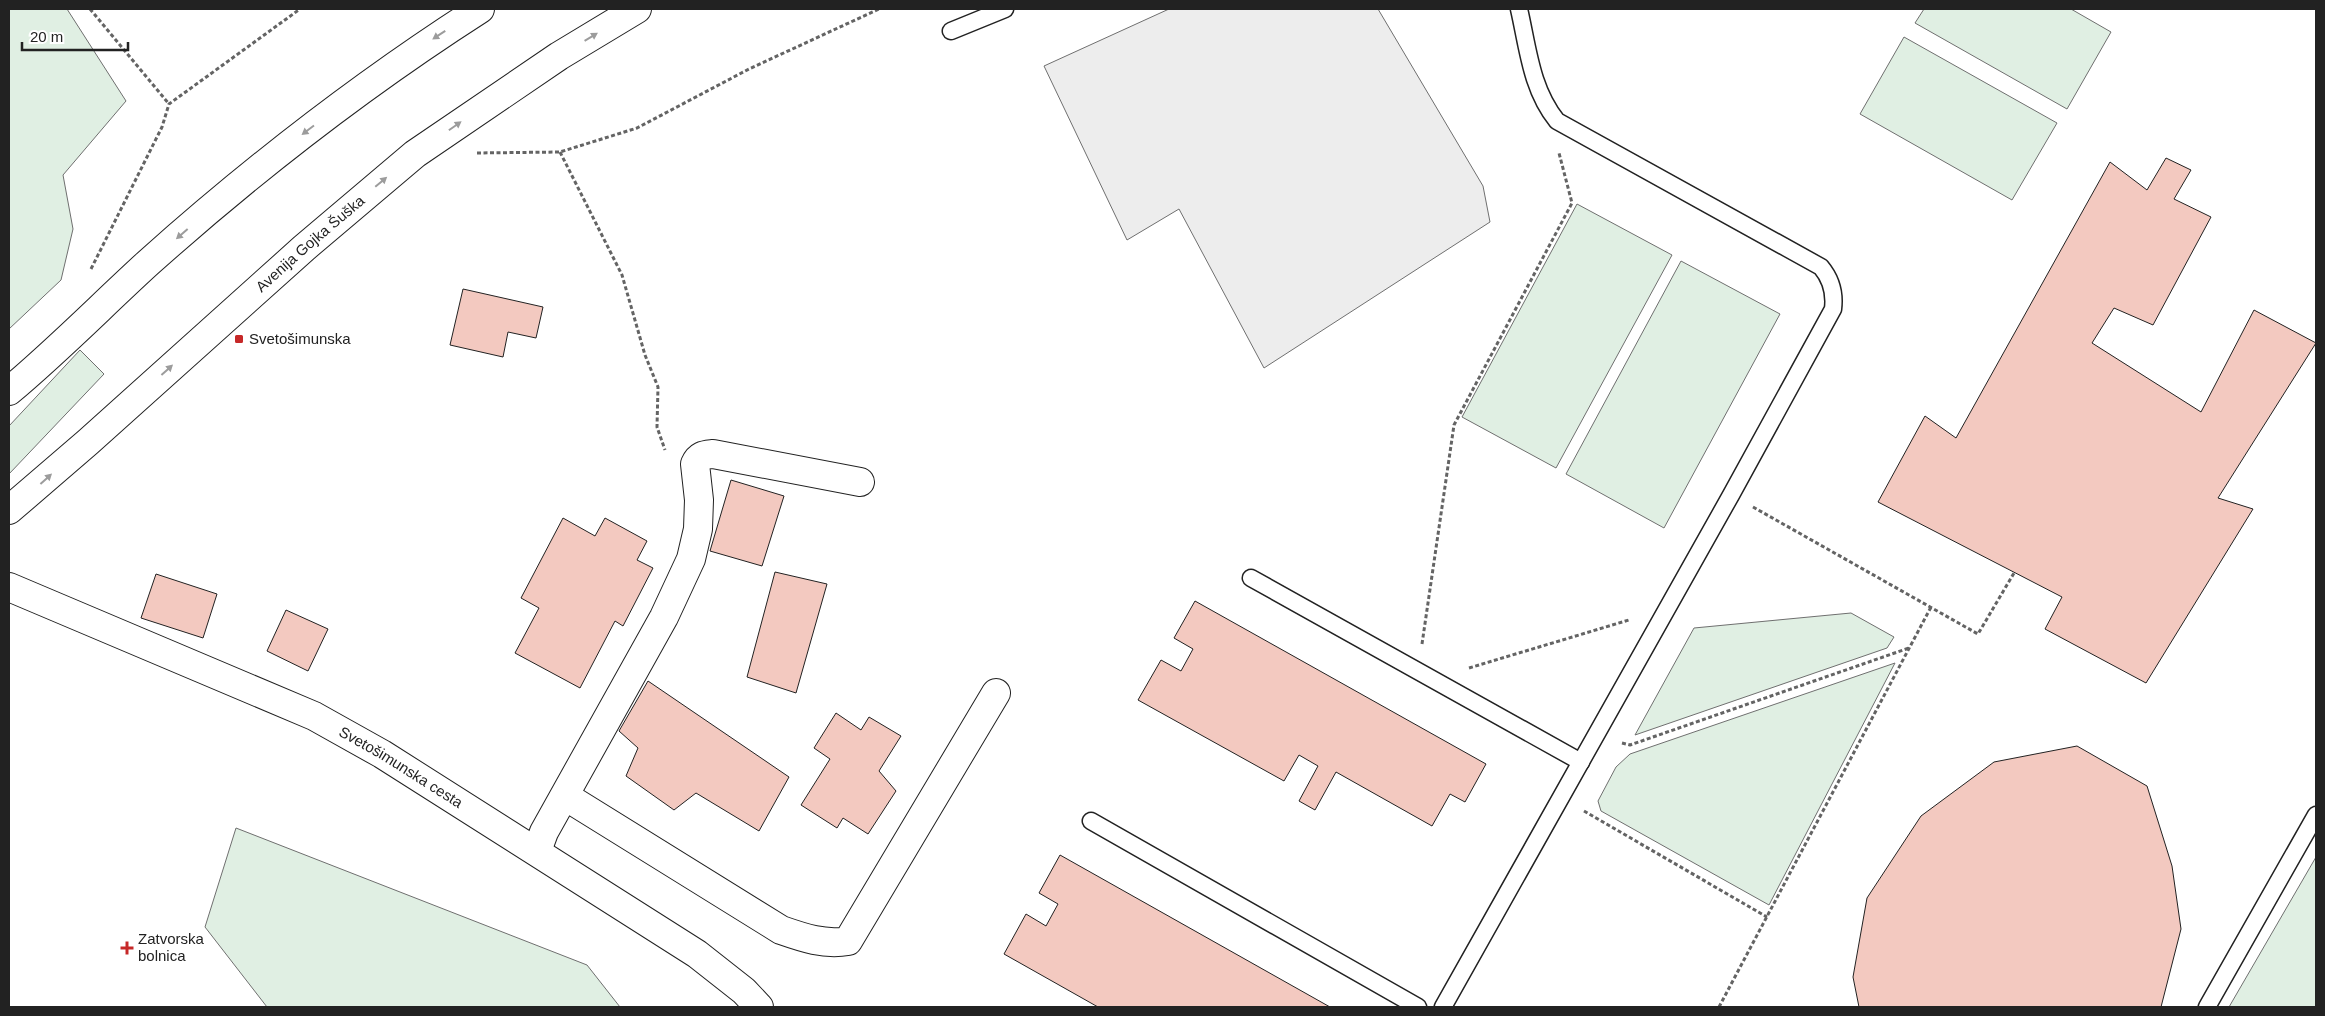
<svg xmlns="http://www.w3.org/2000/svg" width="2325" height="1016" font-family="Helvetica,sans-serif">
<rect width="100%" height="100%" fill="#fff"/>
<g fill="#e0efe3" stroke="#6f6f6f">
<path d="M 9,9 L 67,9 L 126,101 L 63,175 L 73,229 L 61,280 L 9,329 Z"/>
<path d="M 1924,9 L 2071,9 L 2111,32 L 2067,109 L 1915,23 Z"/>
<path d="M 1904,37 L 2057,123 L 2012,200 L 1860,114 Z"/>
<path d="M 1577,204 L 1672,255 L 1556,468 L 1462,417 Z"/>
<path d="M 1681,261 L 1780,314 L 1664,528 L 1566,474 Z"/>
<path d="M 80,350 L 104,374 L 9,474 L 9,426 Z"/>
<path d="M 1851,613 L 1894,637 L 1887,648 L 1635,735 L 1694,628 Z"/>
<path d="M 1895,663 L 1769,905 L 1601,811 L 1598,801 L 1616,767 L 1630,754 Z"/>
<path d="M 236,828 L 587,965 L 620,1007 L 267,1007 L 205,927 Z"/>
<path d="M 2316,857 L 2316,1007 L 2229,1007 Z"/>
</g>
<path fill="#ededed" stroke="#6f6f6f" d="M 1169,9 L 1378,9 L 1483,186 L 1490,222 L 1264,368 L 1179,209 L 1127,240 L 1044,66 Z"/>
<g fill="#f3c9c0" stroke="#222">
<path d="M 2166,158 L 2191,170 L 2174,199 L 2211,217 L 2153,325 L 2114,308 L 2092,343 L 2201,412 L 2254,310 L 2316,343 L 2218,498 L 2253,509 L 2146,683 L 2045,629 L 2062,597 L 1878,502 L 1925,416 L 1956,438 L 2110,162 L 2147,190 Z"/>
<path d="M 463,289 L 543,307 L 536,338 L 508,332 L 503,357 L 450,345 Z"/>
<path d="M 731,480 L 784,496 L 762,566 L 710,551 Z"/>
<path d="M 563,518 L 595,536 L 605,518 L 647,541 L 637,560 L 653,568 L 623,626 L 615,621 L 580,688 L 515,653 L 539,608 L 521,598 Z"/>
<path d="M 775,572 L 827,584 L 796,693 L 747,677 Z"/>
<path d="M 156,574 L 217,594 L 203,638 L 141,618 Z"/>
<path d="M 1195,601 L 1486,764 L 1465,802 L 1450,794 L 1432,826 L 1336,772 L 1315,810 L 1299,801 L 1318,766 L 1299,755 L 1284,781 L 1138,700 L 1161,660 L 1181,671 L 1193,649 L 1174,638 Z"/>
<path d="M 286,610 L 328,629 L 308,671 L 267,651 Z"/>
<path d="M 648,681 L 789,777 L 759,831 L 696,793 L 674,810 L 626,776 L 638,748 L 619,731 Z"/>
<path d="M 836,713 L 861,730 L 869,717 L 901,736 L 879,771 L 896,791 L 868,834 L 843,818 L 837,828 L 801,805 L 830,759 L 814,748 Z"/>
<path d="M 2077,746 L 2147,786 L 2172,866 L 2181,929 L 2161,1007 L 1859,1007 L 1853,977 L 1867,898 L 1921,816 L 1994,762 Z"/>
<path d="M 1060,855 L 1330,1007 L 1098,1007 L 1004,954 L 1026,914 L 1046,926 L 1058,904 L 1039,893 Z"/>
</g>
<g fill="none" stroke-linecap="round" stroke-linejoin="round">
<g stroke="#222" stroke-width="19">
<g id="lane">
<path d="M 951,31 L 1005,9"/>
<path d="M 1251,578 L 1581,762"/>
<path d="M 1091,821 L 1418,1007"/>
<path d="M 1443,1007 L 1731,495 L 1833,309 C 1835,293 1831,279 1821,267 L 1557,121 C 1531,89 1528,48 1519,9"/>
<path d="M 2207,1007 L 2316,815"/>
</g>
</g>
<g stroke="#222" stroke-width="30">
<g id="street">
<path d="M 565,796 L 781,930 C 804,938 824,945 848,941 L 996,693"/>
<path d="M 537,851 L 544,832 L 664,617 L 691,559 L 698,529 L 699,500 L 695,464 C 699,455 704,455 713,454 L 860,482"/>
</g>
</g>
<g stroke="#222" stroke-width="30">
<g id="secondary">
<path d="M 9,391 C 57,351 101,306 148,263 C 252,170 363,84 480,9"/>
<path id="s1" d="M 9,510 L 88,442 L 304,248 L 415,154 L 559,56 L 637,9"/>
<path id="s2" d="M 9,587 L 314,716 L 382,754 L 697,954 L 744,991 L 759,1007"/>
</g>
</g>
<g stroke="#646464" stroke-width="3" stroke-dasharray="4 2.5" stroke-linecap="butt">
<path d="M 90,9 L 169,104"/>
<path d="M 560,152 L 622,275 L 645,355 L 658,387 L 657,427 L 665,450"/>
<path d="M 477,153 L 560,152 L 637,128 L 749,69 L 879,9"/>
<path d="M 91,269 L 162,127 L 169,104 L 300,9"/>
<path d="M 1753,507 L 1978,634 L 2014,573"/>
<path d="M 1422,644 L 1454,425 L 1572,203 L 1559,153"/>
<path d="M 1469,668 L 1629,620"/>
<path d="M 1622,743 L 1630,745 L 1909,648"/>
<path d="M 1584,811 L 1767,917"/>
<path d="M 1719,1007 L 1931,607"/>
</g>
<use href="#lane" stroke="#fff" stroke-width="16"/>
<use href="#street" stroke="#fff" stroke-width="28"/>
<use href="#secondary" stroke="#fff" stroke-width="28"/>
</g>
<defs><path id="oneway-solid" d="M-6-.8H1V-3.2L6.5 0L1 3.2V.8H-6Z" transform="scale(1.25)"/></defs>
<g fill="#9c9c9c">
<use href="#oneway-solid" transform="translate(439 35) rotate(147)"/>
<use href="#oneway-solid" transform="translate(591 37) rotate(-31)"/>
<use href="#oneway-solid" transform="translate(455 126) rotate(-35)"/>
<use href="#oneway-solid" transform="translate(308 130) rotate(143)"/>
<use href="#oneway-solid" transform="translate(381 182) rotate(-40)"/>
<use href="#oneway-solid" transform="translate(182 234) rotate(139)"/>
<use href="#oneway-solid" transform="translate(167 370) rotate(-42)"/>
<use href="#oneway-solid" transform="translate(46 479) rotate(-42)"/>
</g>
<g fill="#c62828" stroke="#fff" stroke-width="2">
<rect x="234" y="334" width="10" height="10" rx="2.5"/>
<path d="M124.5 940.5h5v5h5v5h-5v5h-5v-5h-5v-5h5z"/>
</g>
<g text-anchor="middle" stroke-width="4" stroke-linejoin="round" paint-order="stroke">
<g font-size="15" fill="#222" stroke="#fff">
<text dy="5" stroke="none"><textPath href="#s1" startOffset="402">Avenija Gojka Šuška</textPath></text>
<text dy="5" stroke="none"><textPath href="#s2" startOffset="432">Svetošimunska cesta</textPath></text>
</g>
<g font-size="15" fill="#222" stroke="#fff" text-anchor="start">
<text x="249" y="344">Svetošimunska</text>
<text x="138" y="944">Zatvorska<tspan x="138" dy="17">bolnica</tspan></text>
</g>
</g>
<rect width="2325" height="1016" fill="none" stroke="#222222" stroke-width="20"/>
<path d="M22 42v8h106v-8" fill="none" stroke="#222222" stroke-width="2.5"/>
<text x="30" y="42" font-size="15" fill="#222222" stroke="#ffffff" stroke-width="4" paint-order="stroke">20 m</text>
</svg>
